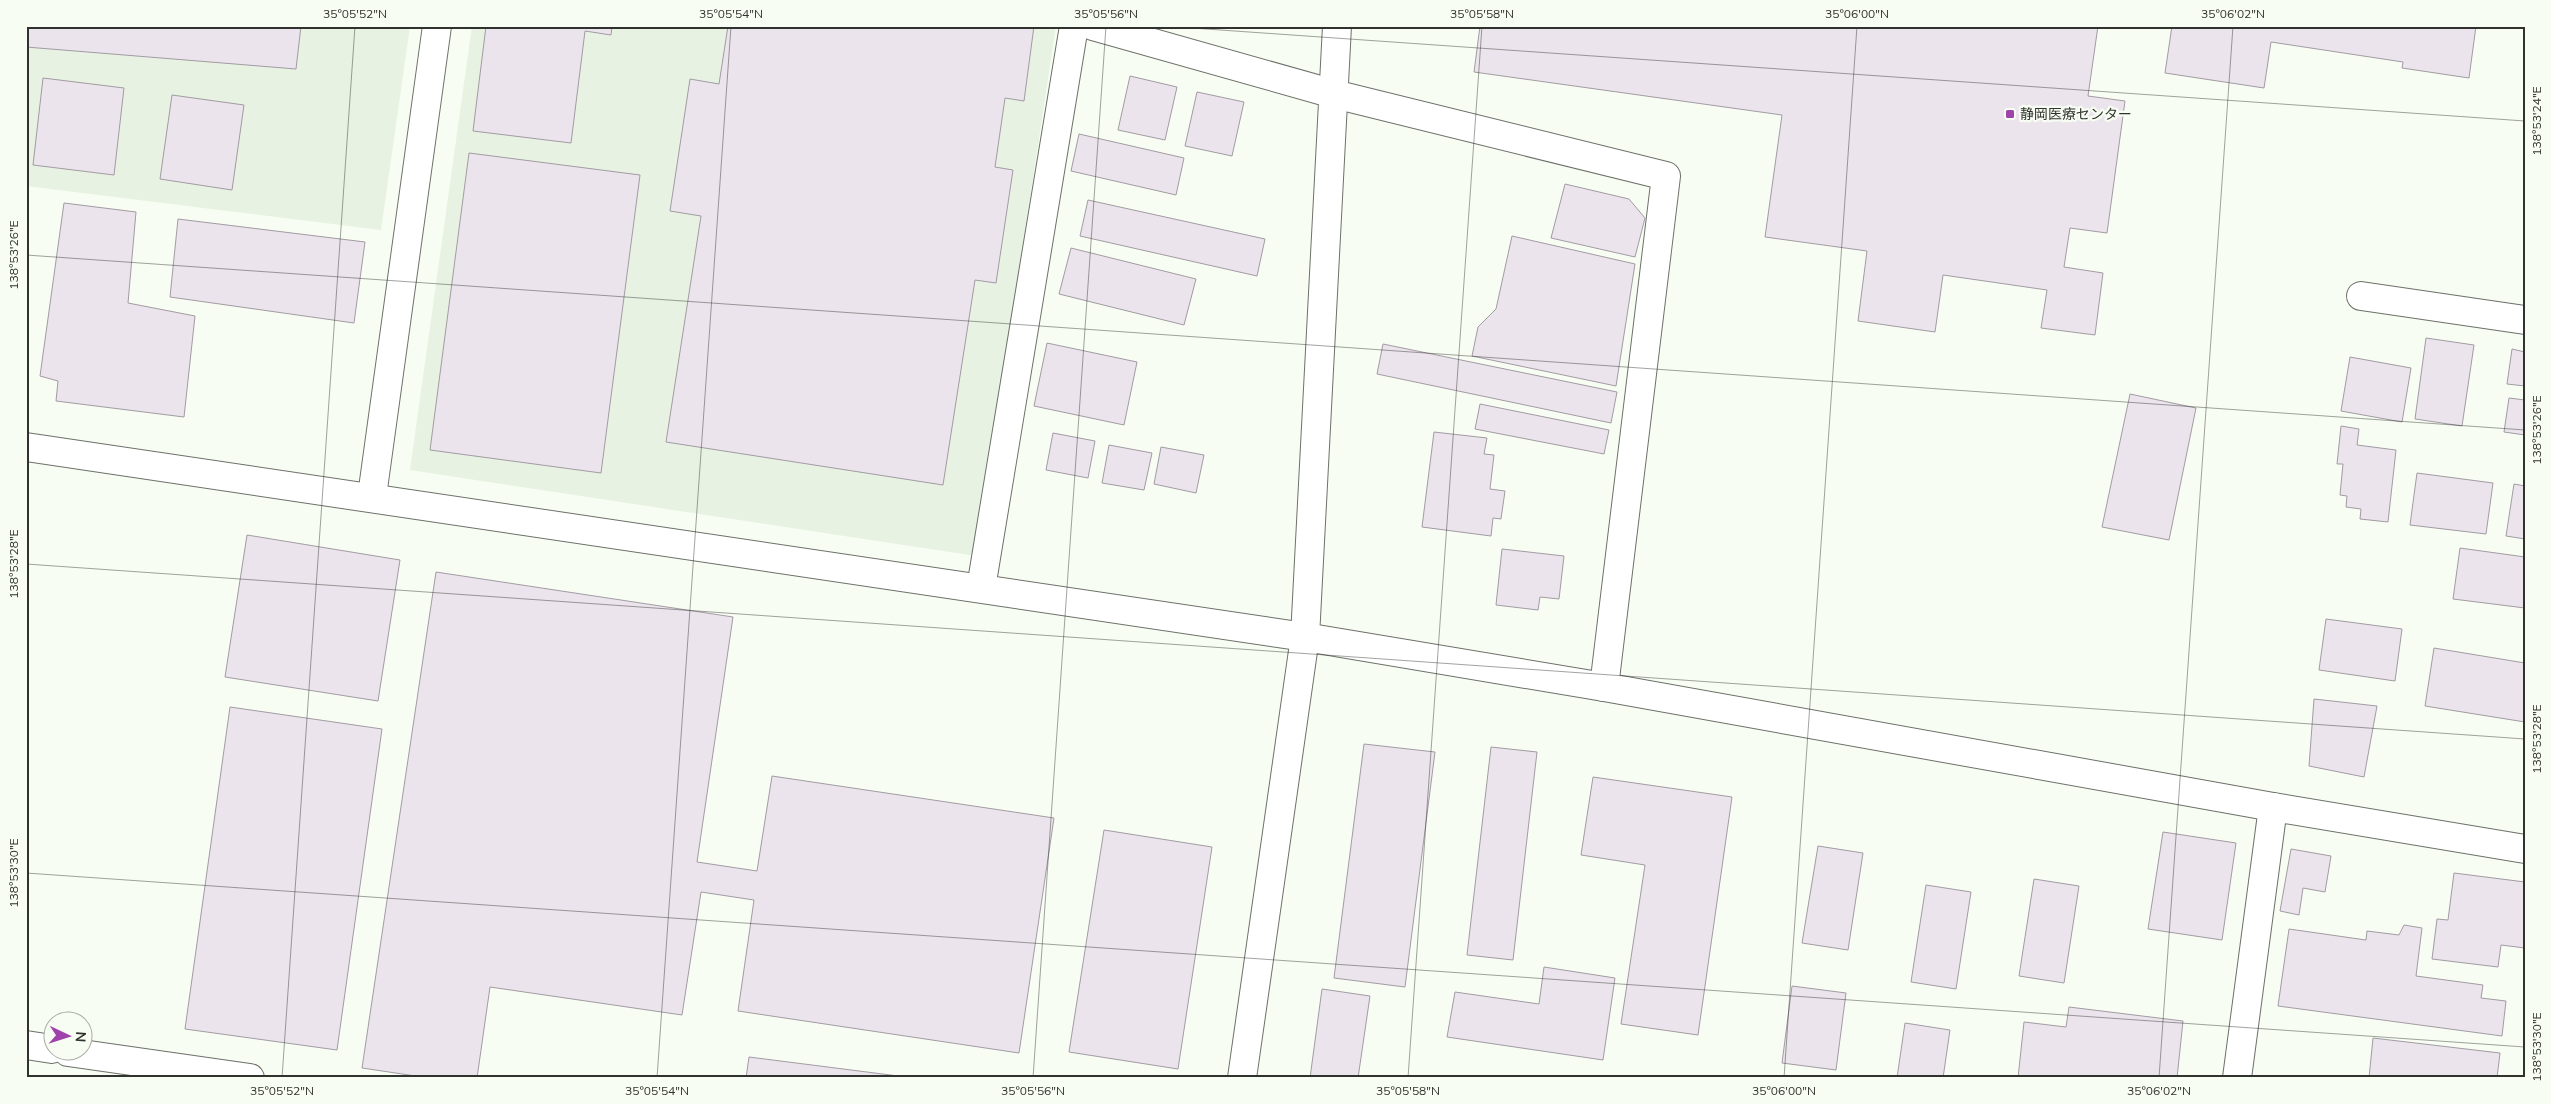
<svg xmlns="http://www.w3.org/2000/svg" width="2551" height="1104" font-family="Mulish,'Noto Sans JP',sans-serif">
<rect width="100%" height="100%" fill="#f7fdf3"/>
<g fill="#e7f2e2">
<path d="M 26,26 L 410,26 L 381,230 L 26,186 Z"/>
<path d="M 472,26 L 1056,26 L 976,556 L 410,470 Z"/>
</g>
<g fill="#ebe4ec" stroke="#a29ba3">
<path d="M 26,26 L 301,26 L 296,69 L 26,47 Z"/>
<path d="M 486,26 L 612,26 L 611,35 L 585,31 L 571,143 L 473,131 Z"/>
<path d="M 728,26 L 1034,26 L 1024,101 L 1005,98 L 995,167 L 1013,170 L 996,283 L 975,280 L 943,485 L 666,442 L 701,216 L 670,211 L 690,79 L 719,84 Z"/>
<path d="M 1480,26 L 2098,26 L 2088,96 L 2125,101 L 2107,233 L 2070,228 L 2064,267 L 2103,273 L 2095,335 L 2041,328 L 2047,290 L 1943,275 L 1935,332 L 1858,321 L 1867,251 L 1765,237 L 1782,115 L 1474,72 Z"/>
<path d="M 2172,26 L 2476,26 L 2469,78 L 2402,68 L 2403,62 L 2271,42 L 2264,88 L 2165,73 Z"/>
<path d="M 1130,76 L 1177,87 L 1165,140 L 1118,130 Z"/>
<path d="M 43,78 L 124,88 L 114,175 L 33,165 Z"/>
<path d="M 1197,92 L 1244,102 L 1232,156 L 1185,146 Z"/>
<path d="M 172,95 L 244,105 L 232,190 L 160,179 Z"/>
<path d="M 1079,134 L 1184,158 L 1176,195 L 1071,171 Z"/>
<path d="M 469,153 L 640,175 L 601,473 L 430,450 Z"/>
<path d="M 1565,184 L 1629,199 L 1645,218 L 1635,257 L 1551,238 Z"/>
<path d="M 1088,200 L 1265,239 L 1257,276 L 1080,236 Z"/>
<path d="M 64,203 L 136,212 L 128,303 L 195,316 L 184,417 L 56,401 L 58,381 L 40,376 Z"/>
<path d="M 178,219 L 365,242 L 354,323 L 170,297 Z"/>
<path d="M 1512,236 L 1635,264 L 1616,386 L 1472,356 L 1478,327 L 1496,309 Z"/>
<path d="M 1071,248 L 1196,279 L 1184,325 L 1059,294 Z"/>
<path d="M 2426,338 L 2474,345 L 2462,426 L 2415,419 Z"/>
<path d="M 1047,343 L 1137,362 L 1124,425 L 1034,406 Z"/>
<path d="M 1383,344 L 1617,392 L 1611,423 L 1377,374 Z"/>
<path d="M 2512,349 L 2525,352 L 2525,386 L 2507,384 Z"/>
<path d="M 2350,357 L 2411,368 L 2402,422 L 2341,411 Z"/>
<path d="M 2130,394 L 2196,408 L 2169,540 L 2102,527 Z"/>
<path d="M 2509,398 L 2525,400 L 2525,435 L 2504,432 Z"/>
<path d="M 1480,404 L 1609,430 L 1604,454 L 1475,429 Z"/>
<path d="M 2341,426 L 2359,429 L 2357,445 L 2396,450 L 2388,522 L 2360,519 L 2361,509 L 2346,507 L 2347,496 L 2340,495 L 2343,464 L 2337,464 Z"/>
<path d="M 1434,432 L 1487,438 L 1484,454 L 1494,455 L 1490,489 L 1505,491 L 1501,519 L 1493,518 L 1491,536 L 1422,527 Z"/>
<path d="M 1053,433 L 1095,441 L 1088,478 L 1046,470 Z"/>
<path d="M 1109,445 L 1152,453 L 1144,490 L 1102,483 Z"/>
<path d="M 1161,447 L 1204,455 L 1196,493 L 1154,484 Z"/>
<path d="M 2417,473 L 2493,483 L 2486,534 L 2410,525 Z"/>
<path d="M 2514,484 L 2525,486 L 2525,539 L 2506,536 Z"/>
<path d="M 247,535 L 400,560 L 378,701 L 225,677 Z"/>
<path d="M 2460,548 L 2525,557 L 2525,608 L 2453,599 Z"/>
<path d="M 1502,549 L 1564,556 L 1559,599 L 1540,597 L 1538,610 L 1496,605 Z"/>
<path d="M 436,572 L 733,617 L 697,862 L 757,871 L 772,776 L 1054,818 L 1019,1053 L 738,1011 L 754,900 L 701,892 L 682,1015 L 490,987 L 477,1078 L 429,1078 L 362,1068 Z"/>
<path d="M 2326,619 L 2402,629 L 2395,681 L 2319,670 Z"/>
<path d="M 2434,648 L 2525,663 L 2525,722 L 2425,706 Z"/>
<path d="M 2314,699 L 2377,706 L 2364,777 L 2309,766 Z"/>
<path d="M 230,707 L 382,729 L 337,1050 L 185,1029 Z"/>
<path d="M 1364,744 L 1435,752 L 1405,987 L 1334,978 Z"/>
<path d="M 1491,747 L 1537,752 L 1513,960 L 1467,955 Z"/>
<path d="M 1593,777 L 1732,797 L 1698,1035 L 1621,1024 L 1645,865 L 1581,855 Z"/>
<path d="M 1104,830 L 1212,847 L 1178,1069 L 1069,1052 Z"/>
<path d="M 2163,832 L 2236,843 L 2222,940 L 2148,929 Z"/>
<path d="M 1818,846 L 1863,853 L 1848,950 L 1802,943 Z"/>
<path d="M 2291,849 L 2331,856 L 2325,892 L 2303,888 L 2299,915 L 2280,911 Z"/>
<path d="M 2454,873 L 2525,882 L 2525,948 L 2501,945 L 2498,967 L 2432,959 L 2437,919 L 2448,920 Z"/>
<path d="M 2034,879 L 2079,886 L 2064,983 L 2019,976 Z"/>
<path d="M 1926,885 L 1971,892 L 1956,989 L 1911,982 Z"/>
<path d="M 2404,925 L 2422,928 L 2416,976 L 2483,985 L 2481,998 L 2506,1001 L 2502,1036 L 2278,1006 L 2289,929 L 2366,940 L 2367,931 L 2399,935 Z"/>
<path d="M 1544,967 L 1615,978 L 1603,1060 L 1447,1037 L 1455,992 L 1539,1004 Z"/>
<path d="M 1792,986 L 1846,993 L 1836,1070 L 1782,1063 Z"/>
<path d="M 1322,989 L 1370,996 L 1358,1078 L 1310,1078 Z"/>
<path d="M 2069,1007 L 2183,1021 L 2177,1078 L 2018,1078 L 2024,1022 L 2066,1027 Z"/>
<path d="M 1905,1023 L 1950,1030 L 1943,1078 L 1897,1078 Z"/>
<path d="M 2373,1038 L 2500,1053 L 2497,1078 L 2369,1078 Z"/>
<path d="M 749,1057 L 914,1078 L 746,1078 Z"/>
</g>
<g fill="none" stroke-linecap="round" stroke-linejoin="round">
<g stroke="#6c7169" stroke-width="30">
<g id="minor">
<path d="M 1093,26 L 1334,94 L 1666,176 L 1604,687"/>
<path d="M 2361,296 L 2525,320"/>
<path d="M 26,447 L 1305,637 L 1604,687 L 2273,807 L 2525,849"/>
<path d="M 372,496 L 437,26"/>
<path d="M 981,588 L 1074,26"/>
<path d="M 26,1045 L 52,1049"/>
<path d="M 68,1052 L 250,1078"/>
<path d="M 1242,1078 L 1305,637 L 1337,26"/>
<path d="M 2237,1078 L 2273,807"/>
</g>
</g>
<use href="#minor" stroke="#fff" stroke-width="28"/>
</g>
<path fill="none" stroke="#30322e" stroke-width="1" stroke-opacity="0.45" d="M 1163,26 L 2525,121M 26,255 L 2525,430M 26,564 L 2525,739M 26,873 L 2525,1047M 282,1078 L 355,26M 657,1078 L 731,26M 1033,1078 L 1106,26M 1408,1078 L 1482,26M 1784,1078 L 1857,26M 2159,1078 L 2233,26"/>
<rect fill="#9f42ab" stroke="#f7fdf3" stroke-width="2" x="2005" y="109" width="10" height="10" rx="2.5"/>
<g text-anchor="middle" stroke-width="4.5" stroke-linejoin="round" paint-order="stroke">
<g font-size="14" fill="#30322e" stroke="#f7fdf3" text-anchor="start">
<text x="2020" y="119">静岡医療センター</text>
</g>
</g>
<rect width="2551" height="1104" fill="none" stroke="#f7fdf3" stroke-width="55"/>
<g transform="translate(68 1036) rotate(94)"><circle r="24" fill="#f7fdf3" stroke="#a7aca4"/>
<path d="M0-4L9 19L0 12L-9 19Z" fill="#9f42ab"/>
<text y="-8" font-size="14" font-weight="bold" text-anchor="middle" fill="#30322e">N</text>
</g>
<rect x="28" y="28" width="2496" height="1048" fill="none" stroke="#30322e" stroke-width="2"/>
<g font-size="12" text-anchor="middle" fill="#30322e">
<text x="355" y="18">35°05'52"N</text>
<text x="731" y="18">35°05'54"N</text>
<text x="1106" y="18">35°05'56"N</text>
<text x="1482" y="18">35°05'58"N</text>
<text x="1857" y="18">35°06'00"N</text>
<text x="2233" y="18">35°06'02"N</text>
<text transform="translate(2537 121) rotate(-90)" y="4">138°53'24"E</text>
<text transform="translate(14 255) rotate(-90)" y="4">138°53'26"E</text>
<text transform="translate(2537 430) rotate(-90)" y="4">138°53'26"E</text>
<text transform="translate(14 564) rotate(-90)" y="4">138°53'28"E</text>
<text transform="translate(2537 739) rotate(-90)" y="4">138°53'28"E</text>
<text transform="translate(14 873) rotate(-90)" y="4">138°53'30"E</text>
<text transform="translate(2537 1047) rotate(-90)" y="4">138°53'30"E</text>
<text x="282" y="1095">35°05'52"N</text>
<text x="657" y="1095">35°05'54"N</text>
<text x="1033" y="1095">35°05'56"N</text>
<text x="1408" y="1095">35°05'58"N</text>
<text x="1784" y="1095">35°06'00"N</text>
<text x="2159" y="1095">35°06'02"N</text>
</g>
</svg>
